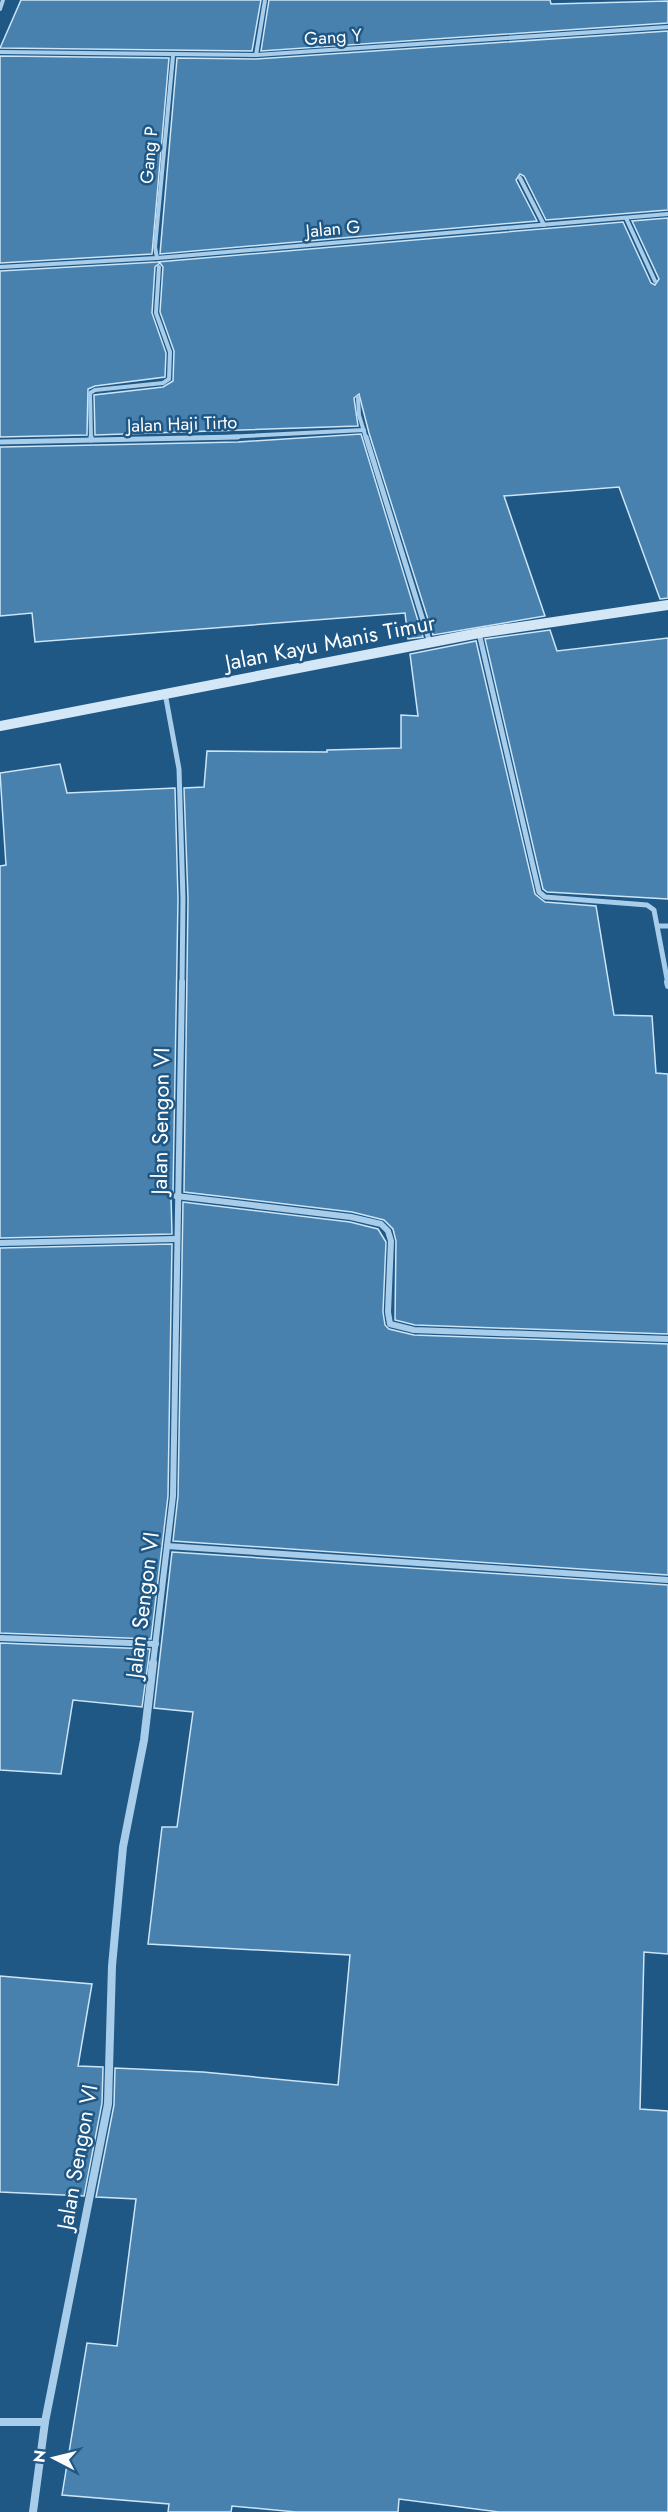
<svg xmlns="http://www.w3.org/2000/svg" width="668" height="2512" font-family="Jost,sans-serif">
<rect width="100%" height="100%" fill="#1f5785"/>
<g fill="#4881ad" stroke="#cce5f7" stroke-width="1.5">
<path d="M 21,0 L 261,0 L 252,51 L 0,48 Z"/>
<path d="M 269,0 L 550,0 L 551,4 L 668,1 L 668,23 L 261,51 Z"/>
<path d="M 668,31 L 668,210 L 546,220 L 524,176 L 520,174 L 516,180 L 537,221 L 160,254 L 177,58 L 256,59 Z"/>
<path d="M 0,56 L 169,58 L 152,254 L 0,263 Z"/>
<path d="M 668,218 L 668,598 L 660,599 L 619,487 L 504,496 L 545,616 L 433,635 L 369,433 L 359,394 L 354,398 L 358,426 L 95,435 L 94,395 L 163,387 L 173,381 L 174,351 L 160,312 L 163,267 L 160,263 L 155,267 L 152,313 L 166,353 L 165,377 L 95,386 L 88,389 L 87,435 L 0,437 L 0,271 L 157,262 L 623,222 L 651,283 L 655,285 L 659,279 L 632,221 Z"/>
<path d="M 361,434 L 423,637 L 408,639 L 405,613 L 35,642 L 32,613 L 0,616 L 0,447 L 238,442 Z"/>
<path d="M 550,630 L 557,651 L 668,638 L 668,899 L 547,892 L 543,889 L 485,639 Z"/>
<path d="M 476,641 L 535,894 L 545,902 L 596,906 L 614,1015 L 652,1016 L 656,1073 L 668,1074 L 668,1334 L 415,1325 L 395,1320 L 396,1241 L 393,1229 L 384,1220 L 352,1212 L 184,1192 L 188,899 L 184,788 L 204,787 L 207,751 L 327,752 L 327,750 L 401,748 L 401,715 L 418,716 L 410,654 Z"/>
<path d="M 60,764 L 67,793 L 175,788 L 178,899 L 173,1192 L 171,1196 L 172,1234 L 0,1238 L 0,866 L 6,865 L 0,773 Z"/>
<path d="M 183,1202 L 350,1222 L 378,1229 L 386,1242 L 383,1312 L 385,1325 L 389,1329 L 414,1335 L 668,1344 L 668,1575 L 173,1541 L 178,1496 Z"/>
<path d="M 172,1244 L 168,1496 L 151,1639 L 0,1633 L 0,1248 Z"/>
<path d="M 172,1552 L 668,1585 L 668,1954 L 644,1952 L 640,2109 L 668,2111 L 668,2512 L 499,2512 L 399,2499 L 398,2512 L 296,2512 L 232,2506 L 231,2512 L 168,2512 L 169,2504 L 62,2495 L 87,2343 L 117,2346 L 136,2199 L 96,2197 L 114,2105 L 115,2068 L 203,2072 L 338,2085 L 350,1955 L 148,1944 L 162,1827 L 177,1827 L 193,1712 L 154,1708 Z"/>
<path d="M 0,1643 L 150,1649 L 142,1707 L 73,1700 L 61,1774 L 0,1770 Z"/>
<path d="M 0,1976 L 92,1984 L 78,2066 L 103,2067 L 102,2103 L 84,2196 L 0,2192 Z"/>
</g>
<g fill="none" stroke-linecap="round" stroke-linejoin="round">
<g stroke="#a7cdea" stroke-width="4">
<path d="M 0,9 L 3,0"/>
<path d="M 0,52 L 256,55 L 668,27"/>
<path d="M 256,55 L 265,0"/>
<path d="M 520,178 L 544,225"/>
<path d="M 626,218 L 655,281"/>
<path d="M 157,258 L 155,247 L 173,56"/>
<path d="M 0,267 L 157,258 L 668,214"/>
<path d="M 358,398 L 359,415 L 366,438"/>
<path d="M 91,438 L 90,393 L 95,390 L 163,383 L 169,379 L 170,352 L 156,313 L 159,267"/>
<path d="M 206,438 L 364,430"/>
</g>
<g stroke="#a7cdea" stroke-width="5">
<path d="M 91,437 L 91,440"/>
<path d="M 366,437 L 430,643"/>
<path d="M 0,442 L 238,437"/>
<path d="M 479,633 L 539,892 L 545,897 L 647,905 L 654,910 L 668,984"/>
<path d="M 165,693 L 179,769 L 183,899 L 182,984"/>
<path d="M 658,926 L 668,926"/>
</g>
<g stroke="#a7cdea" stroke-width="6">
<path d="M 667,982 L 668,986"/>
<path d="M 176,1196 L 351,1217 L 381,1224 L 388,1231 L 391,1241 L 388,1312 L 390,1324 L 414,1330 L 668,1339"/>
<path d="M 0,1243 L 175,1239"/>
<path d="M 167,1546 L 668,1580"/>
<path d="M 0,1638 L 156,1644"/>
<path d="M 153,1664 L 173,1496 L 182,982"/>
</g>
<g stroke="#a7cdea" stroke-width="8">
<path d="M 0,2422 L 45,2422"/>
<path d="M 33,2512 L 45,2422 L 108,2104 L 112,1966 L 123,1847 L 144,1740 L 153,1663"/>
</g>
<path stroke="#d3e7f7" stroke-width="10" d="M 0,726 L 479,633 L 668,605"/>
</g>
<g text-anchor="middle" stroke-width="5" stroke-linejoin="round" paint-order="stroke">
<g font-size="18" fill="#fff" stroke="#1f5785">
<text transform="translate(333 37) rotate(-4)" y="6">Gang Y</text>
<text transform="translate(149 155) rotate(-85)" y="6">Gang P</text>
<text transform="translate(333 229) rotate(-5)" y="6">Jalan G</text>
<text transform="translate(182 424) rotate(-2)" y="6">Jalan Haji Tirto</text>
</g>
<g font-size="22" fill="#fff" stroke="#1f5785">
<text transform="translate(330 642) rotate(-11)" y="8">Jalan Kayu Manis Timur</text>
<text transform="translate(160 1121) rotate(-89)" y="8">Jalan Sengon VI</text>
<text transform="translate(142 1605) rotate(-83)" y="8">Jalan Sengon VI</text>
<text transform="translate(77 2157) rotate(-80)" y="8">Jalan Sengon VI</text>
</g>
</g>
<g transform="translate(54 2458) rotate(277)" stroke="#1f5785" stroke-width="4.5" paint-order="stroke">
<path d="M0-4.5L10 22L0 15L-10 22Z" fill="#ffffff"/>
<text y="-9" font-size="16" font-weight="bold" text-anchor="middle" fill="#ffffff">N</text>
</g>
</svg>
